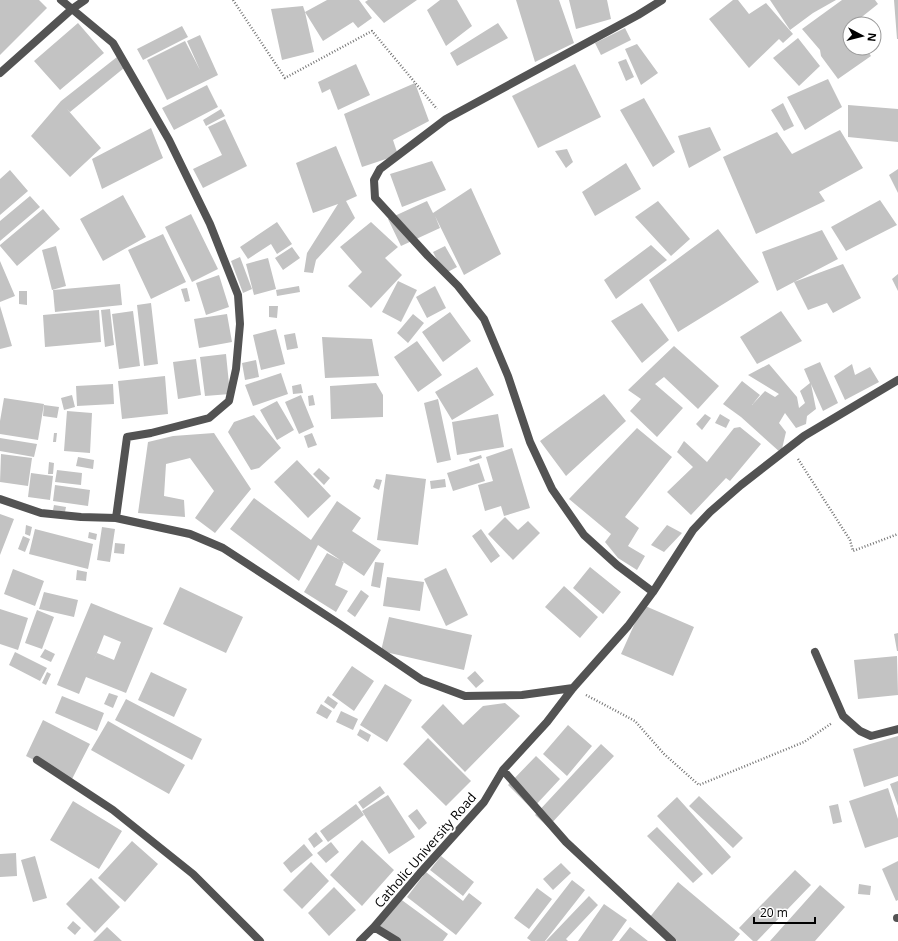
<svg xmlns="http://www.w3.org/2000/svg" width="898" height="941" font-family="'Open Sans',sans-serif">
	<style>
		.building { fill: #c3c3c3; fill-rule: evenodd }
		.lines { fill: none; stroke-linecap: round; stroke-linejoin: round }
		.path { stroke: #757575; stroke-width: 2.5; stroke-dasharray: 1 2; stroke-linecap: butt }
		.minor { stroke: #535353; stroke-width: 8 }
		.labels { text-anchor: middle; stroke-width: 4; stroke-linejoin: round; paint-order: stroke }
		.street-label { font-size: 13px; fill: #000; stroke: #fff }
	</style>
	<rect width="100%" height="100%" fill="#fff"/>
	<!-- building -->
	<path class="building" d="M0,0H39L47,8L0,55Z
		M327,0H359L372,18L358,28L353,22L323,41L305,12L314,52L282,60L271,9L303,6L305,12Z
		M368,0H417L384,23L365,2Z
		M440,0H457L472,26L446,46L427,10Z
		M516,0H559L574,43L535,62Z
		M569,0H607L611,19L576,29Z
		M733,0H738L749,14L766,3L793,34L783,43L779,39L749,68L709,19Z
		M770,0H836L813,13L790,30Z
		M842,0H875L878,4L853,24H850V48H866L871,56L838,79L821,56L820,50L802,29Z
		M894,0H898V39H897Z
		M78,23L104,53L60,90L34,61Z
		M498,23L508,38L457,66L450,53Z
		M182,26L188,37L143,60L137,49Z
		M625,28L631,40L601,55L595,43Z
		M200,35L218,75L167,100L147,60L185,41L200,70L187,41Z
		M798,38L820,66L799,86L773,58Z
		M637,44L658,73L641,85L625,49Z
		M117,57L124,68L70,112L67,109L101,148L70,177L31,136L61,101Z
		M626,59L634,77L626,81L618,62Z
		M356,64L370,95L338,110L330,89L322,93L318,82Z
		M575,64L601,117L538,148L512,96Z
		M828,79L842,107L805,130L787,97Z
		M415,83L429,121L393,140L398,155L362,167L344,114Z
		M207,85L218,107L174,130L162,108Z
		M644,98L675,152L653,167L620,110Z
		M783,103L794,126L784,131L771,110Z
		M848,105L898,109V142L848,137Z
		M221,109L225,116L206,126L203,120Z
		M225,119L247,166L203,188L193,169L222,155L208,127Z
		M710,127L721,150L689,168L678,136Z
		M151,128L163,158L102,189L92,159Z
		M840,130L863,168L819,192L825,201L756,234L723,157L777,132L792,154Z
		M336,146L357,196L346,201L355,218L316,260L313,273L304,272L307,253L338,204L313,213L296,163Z
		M567,149L573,162L566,168L555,151Z
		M432,161L446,190L402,207L390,174Z
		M626,163L641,189L595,216L582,192Z
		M898,169V193L889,175Z
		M10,170L28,191L0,215V179Z
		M471,188L501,254L464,275L435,216L440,228L401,246L388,219L427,201L433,213Z
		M123,195L146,237L103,261L80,219Z
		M30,196L40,207L0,241V221Z
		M880,200L897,225L846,251L831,227Z
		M658,201L690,239L671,256L635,217Z
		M43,209L60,229L17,266L0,246V245Z
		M191,214L218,269L192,282L165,227Z
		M277,222L292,244L277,254L271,244L248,259L240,247Z
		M371,222L398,247L385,258L402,275L371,308L348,286L362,272L340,247Z
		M718,229L759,282L678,332L649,280Z
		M822,230L838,259L794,282L843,264L861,298L833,313L827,303L808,310L794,282L777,291L762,252Z
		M163,234L186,282L151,299L128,250Z
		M651,245L667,260L616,299L604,280Z
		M56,246L66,286L52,290L42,250Z
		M445,246L457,267L444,274L433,252Z
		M292,247L300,258L283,270L275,258Z
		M240,257L252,289L243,293L231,261Z
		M268,258L276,289L254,295L246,264Z
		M0,261L15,296L0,302Z
		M898,274V291L892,279Z
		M219,275L229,307L206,315L196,283Z
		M398,281L417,290L401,322L382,312Z
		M120,284L122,305L55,312L53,290Z
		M299,286L300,292L277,296L276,290Z
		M435,286L446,308L427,318L416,297Z
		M187,288L190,301L185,302L181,289Z
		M19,291H27V305L19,304Z
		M151,303L158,364L144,366L137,305Z
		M642,303L669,340L642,363L611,321Z
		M0,306L12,346L0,349Z
		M269,306H278L277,318L269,317Z
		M110,309L114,345L105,347L101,310Z
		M99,310L101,342L45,347L43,315Z
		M133,311L140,366L119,369L112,314Z
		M781,311L802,341L757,364L740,337Z
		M450,312L471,341L443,362L422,332Z
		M227,314L232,342L199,348L194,319Z
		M413,314L424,323L408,343L397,333Z
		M276,329L285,364L261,370L253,335Z
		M295,333L298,348L287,350L284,335Z
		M322,337L372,339L379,376L325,378Z
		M417,341L442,375L418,392L394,357Z
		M674,346L719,386L698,409L664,377L655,384L683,408L657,437L630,411L641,399L628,390Z
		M226,354L230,394L205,396L200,357Z
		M196,359L201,395L178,399L173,362Z
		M256,360L259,377L245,380L242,363Z
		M820,362L838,403L823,411L811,384L816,409L807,416L806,424L796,428L785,413L779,423L786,432L781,453L741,417L723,404L742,381L760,395L752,405L765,391L775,397L779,394L748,375L769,364L797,397L799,408L805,403L800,391L810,383L804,369Z
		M852,364L855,375L870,367L879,382L845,400L834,376Z
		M477,367L494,395L452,420L435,392Z
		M281,373L288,394L253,406L245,385Z
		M165,376L168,414L122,419L118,381Z
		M376,383L383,395V417L331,419L330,386Z
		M113,384L114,404L77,406L76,386Z
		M301,384L303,393L293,394L292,386Z
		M604,394L626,421L566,476L540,441Z
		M72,395L75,407L64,410L61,398Z
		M301,395L314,427L299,434L285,402Z
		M313,395L315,405L309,406L308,396Z
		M4,398L44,404L38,440L0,434V421Z
		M438,399L451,460L437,463L424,403Z
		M277,401L294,430L277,440L260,410Z
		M44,405L59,407L57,418L43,416Z
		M67,411L92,413L90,453L64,451Z
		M498,414L504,447L457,455L452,422Z
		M705,414L711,418L702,430L696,424Z
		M720,414L730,420L726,428L715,423Z
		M254,415L281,448L259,468L251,470L228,432L234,422Z
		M740,427L761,444L730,481L726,478L691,515L667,492L693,467L677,452L684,441L707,462L734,428Z
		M637,428L672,457L625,517L639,528L628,546L645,556L637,570L618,558L605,542L611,534L569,499Z
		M54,433H57L56,442H53Z
		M214,433L251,489L215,533L195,518L214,491L190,458L166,464L164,496L184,500L185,517L138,513L148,442L173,436Z
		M312,433L317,445L308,448L304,436Z
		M0,438L37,444L34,457L0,451Z
		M512,448L530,508L504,516L501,506L485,511L478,485L493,481L486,457Z
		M1,454L32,458L28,486L0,482Z
		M481,455L482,458L470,462L469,459Z
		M78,457L94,460L93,469L76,466Z
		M297,460L331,496L308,518L274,482Z
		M49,462L54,463L53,474H48Z
		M479,463L485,481L453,491L447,473Z
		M319,468L330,478L324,485L313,474Z
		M57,470L82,473L81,485L55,482Z
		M31,473L53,476L50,500L28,497Z
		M386,474L426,479L418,545L377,540Z
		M376,479L382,480L379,490L373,487Z
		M445,479L446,487L431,489L430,481Z
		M55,485L90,490L88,506L53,501Z
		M254,498L311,540L337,501L361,518L352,531L381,550L364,576L318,545L299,581L230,529Z
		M54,505L66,507L65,512L53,510Z
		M0,514L14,519L0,555Z
		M505,517L518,530L528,521L540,533L513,560L488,534Z
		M26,525L32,527L30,536L25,534Z
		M667,525L682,533L664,552L651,545Z
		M102,527L115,529L110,562L97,560Z
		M35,529L93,544L88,569L29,554Z
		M481,529L500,556L491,563L472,536Z
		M89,532L97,534L96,540L88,538Z
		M23,536L30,539L25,552L18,549Z
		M115,543L125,544L124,554L114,553Z
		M327,553L344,562L335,585L348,591L336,612L304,592Z
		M375,562L384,563L380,588L371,586Z
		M590,567L621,592L603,614L573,588Z
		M446,568L468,615L446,626L424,579Z
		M13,569L44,581L35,606L4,594Z
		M77,570L87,572L86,581L76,580Z
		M387,577L424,582L420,611L383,606Z
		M564,586L598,617L580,638L545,607Z
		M180,587L243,617L226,653L163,624Z
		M361,590L369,596L355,617L347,611Z
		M44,592L78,600L74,617L39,609Z
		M91,603L153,628L126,693L86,677L79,694L57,685ZM104,635L121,642L114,660L97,653L93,663Z
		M643,605L694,627L673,676L621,654Z
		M0,609L28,618L18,650L0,644Z
		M37,610L54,617L42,649L25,643Z
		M389,617L472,635L464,670L381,651Z
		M898,633V651H897L894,634Z
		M45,649L55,654L51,662L40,657Z
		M15,652L47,668L40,681L9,665Z
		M897,656L898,695L858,699L854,660Z
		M352,666L374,681L354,711L332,695Z
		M475,671L484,681L476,688L467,678Z
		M47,672L51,674L46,685L42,683Z
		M151,672L187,689L174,717L138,700Z
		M385,684L412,700L387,742L360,725Z
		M109,693L118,696L113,708L104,704Z
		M62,696L104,713L97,731L55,713Z
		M328,696L338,703L334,709L324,702Z
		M126,699L202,739L192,760L115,720Z
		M505,703L520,716L465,772L421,727L443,704L463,725L483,706Z
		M321,704L332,711L327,719L316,713Z
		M341,711L358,719L353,730L336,722Z
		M43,720L90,744L72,779L26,756Z
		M108,721L185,765L169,794L91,750Z
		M568,725L592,746L567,776L543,754Z
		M360,729L371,735L368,742L357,735Z
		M898,736V776L864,787L853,749Z
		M428,738L471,781L446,806L403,764Z
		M601,744L614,756L548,827L535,815Z
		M536,756L560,779L532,809L508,785Z
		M898,781V806L890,784Z
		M380,786L385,793L363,809L358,802Z
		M888,788L898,819V837L865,848L849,801Z
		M388,795L415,837L389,854L362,811Z
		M699,796L743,838L733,848L689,806Z
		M677,797L731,857L712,875L657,816Z
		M73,801L122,831L99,869L50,840Z
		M356,804L364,815L328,842L320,831Z
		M838,804L842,822L833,824L829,806Z
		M417,809L427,823L419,830L408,816Z
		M657,827L703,874L693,883L647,836Z
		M316,832L323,841L314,848L308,839Z
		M362,840L394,870L362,906L330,875Z
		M132,841L158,864L125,902L98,878Z
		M331,842L339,852L326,863L317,853Z
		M304,844L313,855L291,873L283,863Z
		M16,853L17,876L0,877V854Z
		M35,856L47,898L33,902L21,860Z
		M441,856L474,882L463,896L430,870Z
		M898,861V900L896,901L882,869Z
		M311,862L329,881L302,909L283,890Z
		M561,863L571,873L553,890L543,879Z
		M795,870L811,885L757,941H753L739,928Z
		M426,872L463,901L469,893L482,903L456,935L407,897Z
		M91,878L120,907L95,933L66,904Z
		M572,880L585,890L545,941H531L527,938Z
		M678,882L740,934L734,941H677L649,918Z
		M859,884L871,886L870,895L858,894Z
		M820,885L845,907L815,941H770Z
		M334,887L356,910L329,936L308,913Z
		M537,888L552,899L529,929L514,918Z
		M589,896L598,905L566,939L568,941H546Z
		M399,898L448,934L443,941H401L376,929Z
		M604,904L627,920L612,941H578Z
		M73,921L81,928L75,935L67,928Z
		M107,927L122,941H93Z
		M630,927L648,941H619Z"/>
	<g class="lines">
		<!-- path -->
		<path class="path" d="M233,0L285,78L372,31L437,109
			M798,459L850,540L853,551L898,534
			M586,695L635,721L664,754L699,785L804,742L832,723"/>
		<!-- minor -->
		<path class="minor" d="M61,0L72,9L85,0
			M0,73L72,9L113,43L169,140L210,224L238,295L240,324L236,369L229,401L209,418L151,433L127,437L116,518
			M0,499L41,513L81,517L116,518L190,534L223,548L341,625L422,680L465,696L522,695L573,688
			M653,592L617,565L584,535L552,489L530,442L508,376L484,319L458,286L428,256L375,198L374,180L380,169L446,119L638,15L662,0
			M815,652L843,716L860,731L871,736L898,729
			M37,760L113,810L193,874L260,941
			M503,770L566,842L672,941
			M897,918H898
			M374,927L397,941
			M360,941L374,927L420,873L475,812L484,802L503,770L547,722L573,688L628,626L653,592L693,530L710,512L741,485L804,436L898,380"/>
	</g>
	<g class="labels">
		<!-- street labels -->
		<g class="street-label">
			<text transform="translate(425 850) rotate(-49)" y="5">Catholic University Road</text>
		</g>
	</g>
	<!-- north arrow -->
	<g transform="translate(862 36) rotate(97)"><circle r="19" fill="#ffffff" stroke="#999999"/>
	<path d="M0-3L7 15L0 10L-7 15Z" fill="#000000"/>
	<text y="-6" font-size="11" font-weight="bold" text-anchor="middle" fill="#000000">N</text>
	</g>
	<!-- scale -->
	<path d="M754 917v6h61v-6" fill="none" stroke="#000000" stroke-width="2"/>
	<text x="760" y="917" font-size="12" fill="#000000" stroke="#ffffff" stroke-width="3" paint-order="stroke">20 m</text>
</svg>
